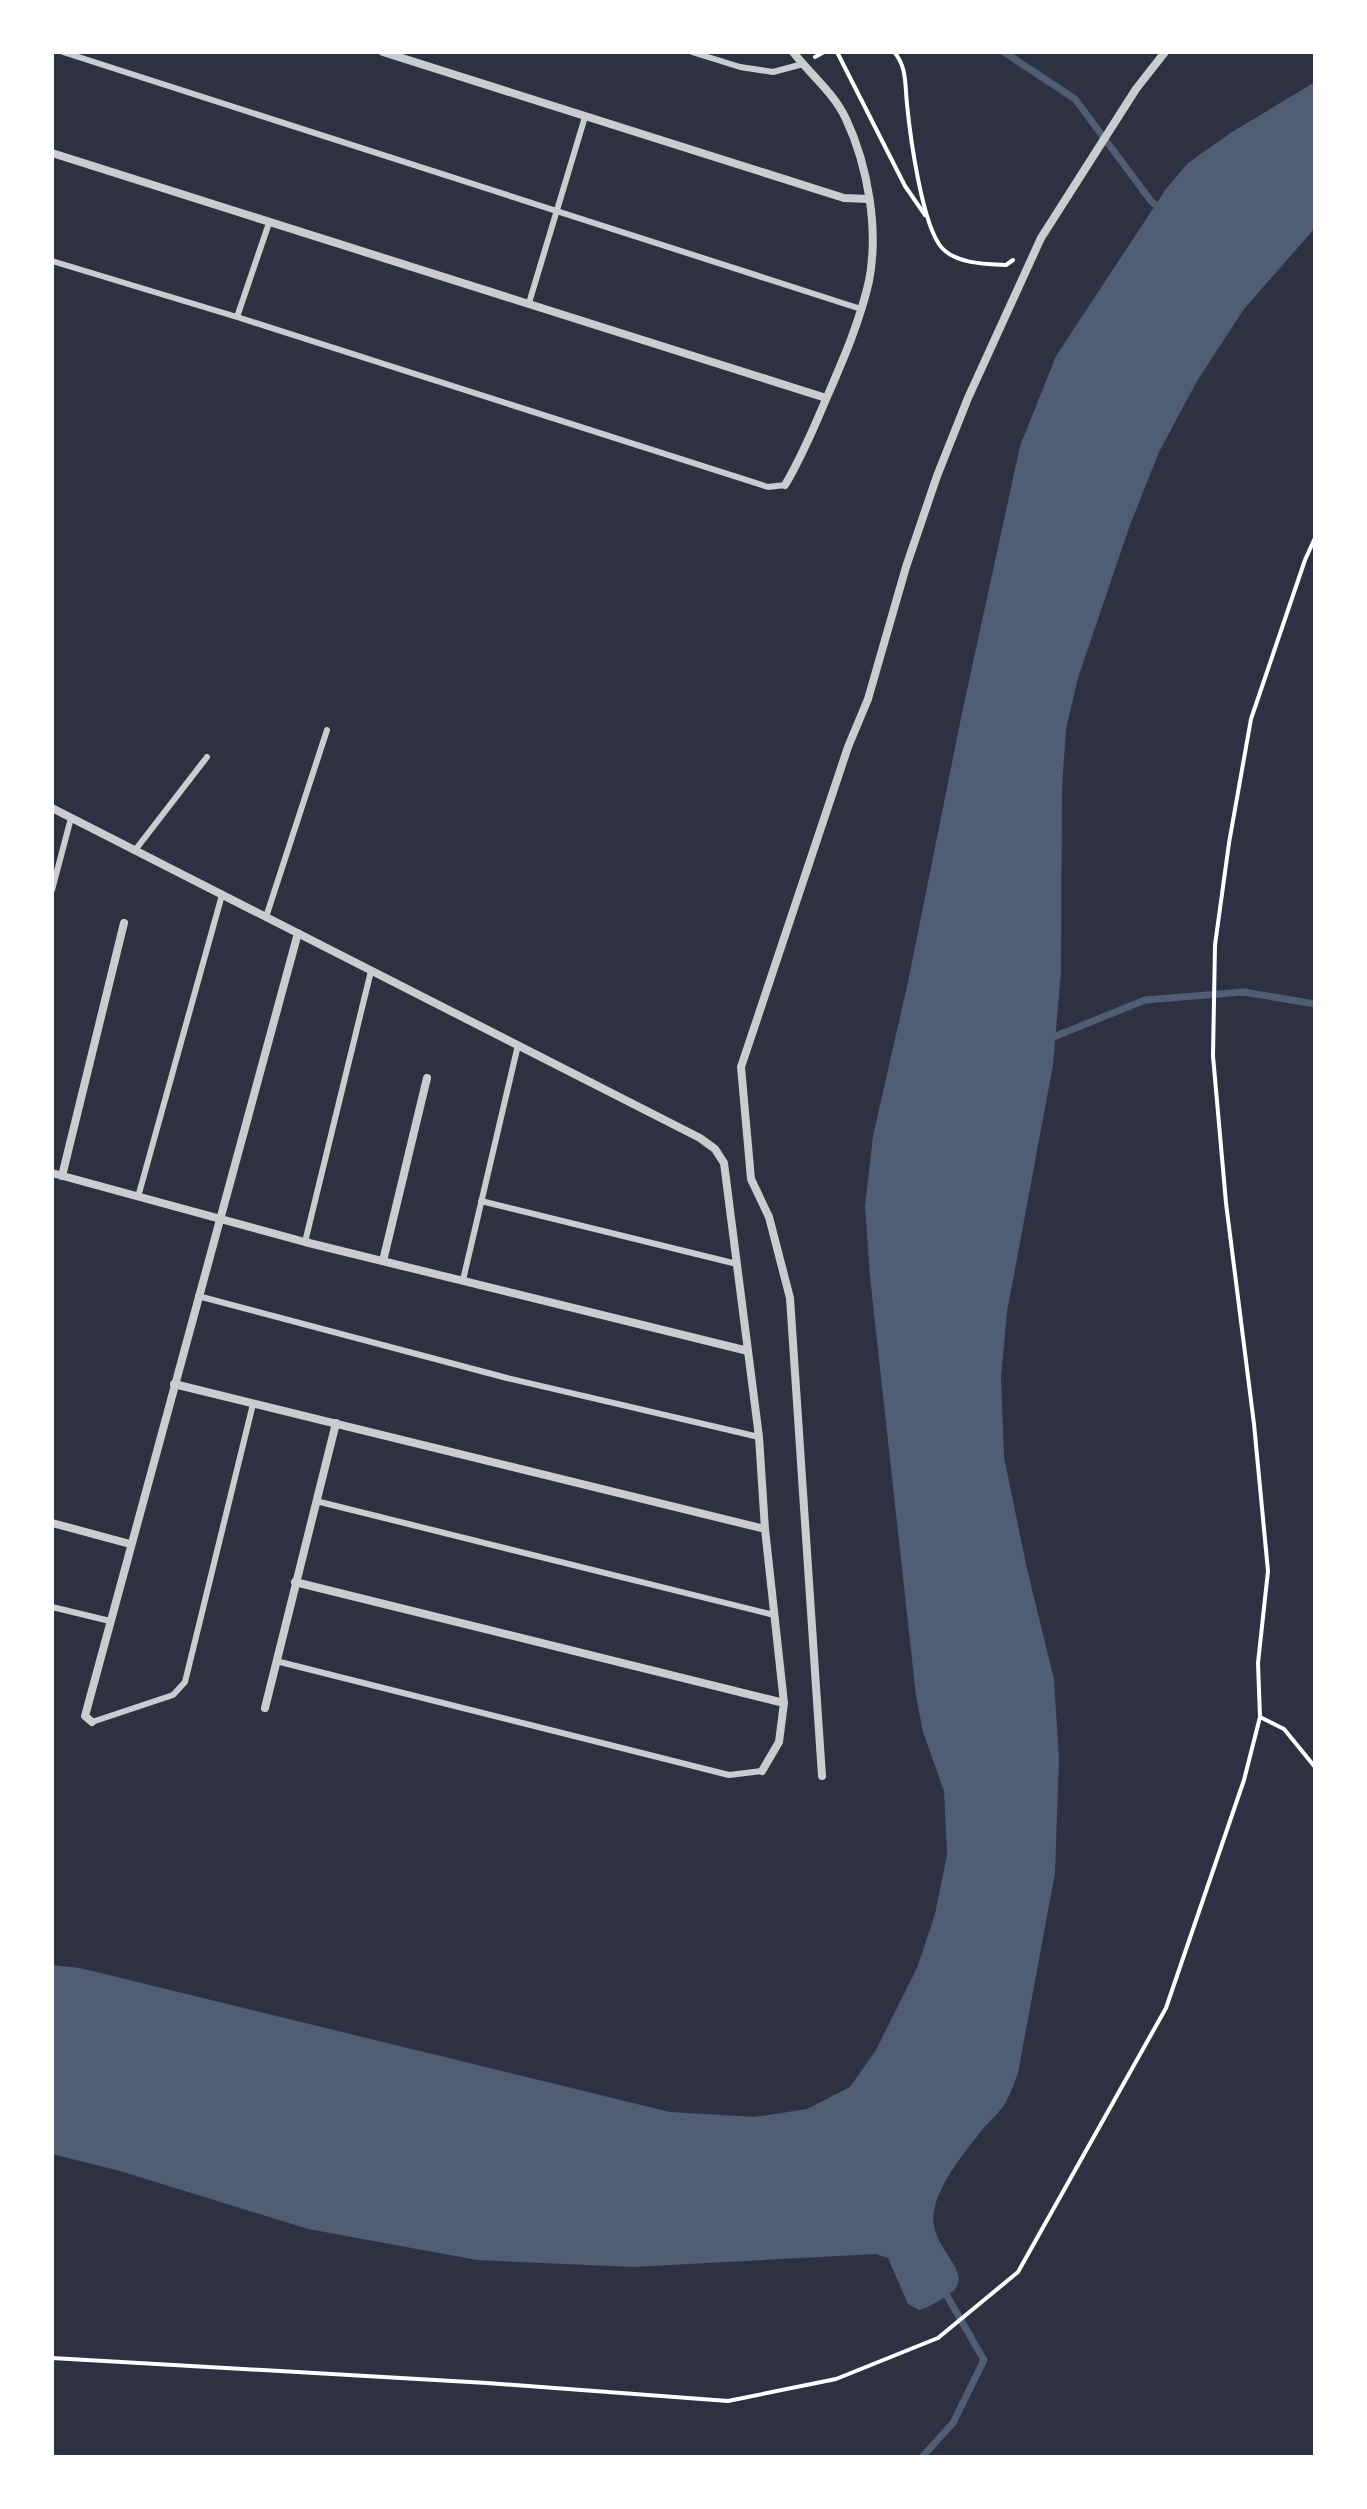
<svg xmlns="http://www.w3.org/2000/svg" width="1367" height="2509" font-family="'Noto Serif',serif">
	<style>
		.water { fill: #4f5d75 }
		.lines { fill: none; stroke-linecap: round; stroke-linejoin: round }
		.stream { stroke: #4f5d75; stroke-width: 7 }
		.path { stroke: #fff; stroke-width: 4 }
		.service { stroke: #caccd0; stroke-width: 6 }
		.minor { stroke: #caccd0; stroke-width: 8 }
	</style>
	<rect width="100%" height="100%" fill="#2d3142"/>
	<!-- water -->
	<path class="water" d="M1315,82V228L1244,309L1197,381L1159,452L1130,525L1078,678L1066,729L1062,789L1061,971L1053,1065L1007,1312L1001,1377L1004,1457L1027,1569L1054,1679L1059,1759L1055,1873L1018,2073C1014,2083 1011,2093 1006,2102C1000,2112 990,2121 982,2130C964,2153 940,2182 934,2210C926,2250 982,2273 947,2296C937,2302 930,2307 919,2310L908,2304L888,2258L876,2254L633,2267L477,2260L308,2229L120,2171L52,2154V1965L80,1968L670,2112L755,2117L807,2109L850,2087L876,2050L917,1968L935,1914L947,1855L944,1791L923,1732L916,1696L870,1277L865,1206L873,1136L908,982L962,713L1020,446L1056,356L1166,189L1188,163L1232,132Z"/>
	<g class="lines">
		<!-- stream -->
		<path class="stream" d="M1004,52L1075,99L1151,201L1161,210
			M1046,1040L1145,1000L1244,992L1315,1004
			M922,2457L953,2423L984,2360L943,2289"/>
		<!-- path -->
		<path class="path" d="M837,52L905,186L925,215
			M894,52C907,66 905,86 907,104C910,135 922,226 942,248C957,264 986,264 1006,265L1013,260
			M815,57L824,52
			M1260,1717L1284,1729L1315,1767
			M52,2358L487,2383L728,2401L836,2379L938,2338L1018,2272L1166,2008L1244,1780L1260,1717L1258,1663L1268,1571L1254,1424L1226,1203L1213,1056L1215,945L1229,843L1251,719L1305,560L1315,538"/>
		<!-- service -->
		<path class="service" d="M63,52L861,309
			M692,52L740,67L773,72L803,64
			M52,261L237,317L768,487L785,485
			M529,303L585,117
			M237,317L269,223
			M136,849L207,757
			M52,890L71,818
			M266,917L327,730
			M138,1197L222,895
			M481,1201L737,1264
			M305,1242L371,971
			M463,1280L518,1045
			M198,1296L507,1378L759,1437
			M316,1501L774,1615
			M52,1607L110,1621
			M276,1661L729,1775L762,1771
			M92,1722L173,1695L185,1682L253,1404"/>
		<!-- minor -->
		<path class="minor" d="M383,52L844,198L868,199
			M52,153L826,398
			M785,485C802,457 814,427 827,397C843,360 860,321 869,281C879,230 868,166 846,119C834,93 811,75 793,52
			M52,808L700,1138L715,1149L724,1163L759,1437L765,1529L784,1703L779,1742L762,1771
			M52,1173L305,1242L748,1351
			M62,1176L124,923
			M383,1261L427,1078
			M174,1384L765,1529
			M52,1523L130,1544
			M295,1582L784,1703
			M265,1708L336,1423
			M92,1722L85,1716L298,933
			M822,1776L790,1298L769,1217L751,1179L741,1067L848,747L868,699L906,567L937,476L968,398L1041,238L1136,89L1165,52"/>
	</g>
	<!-- border -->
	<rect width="1367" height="2509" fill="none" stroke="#ffffff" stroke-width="108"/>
</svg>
